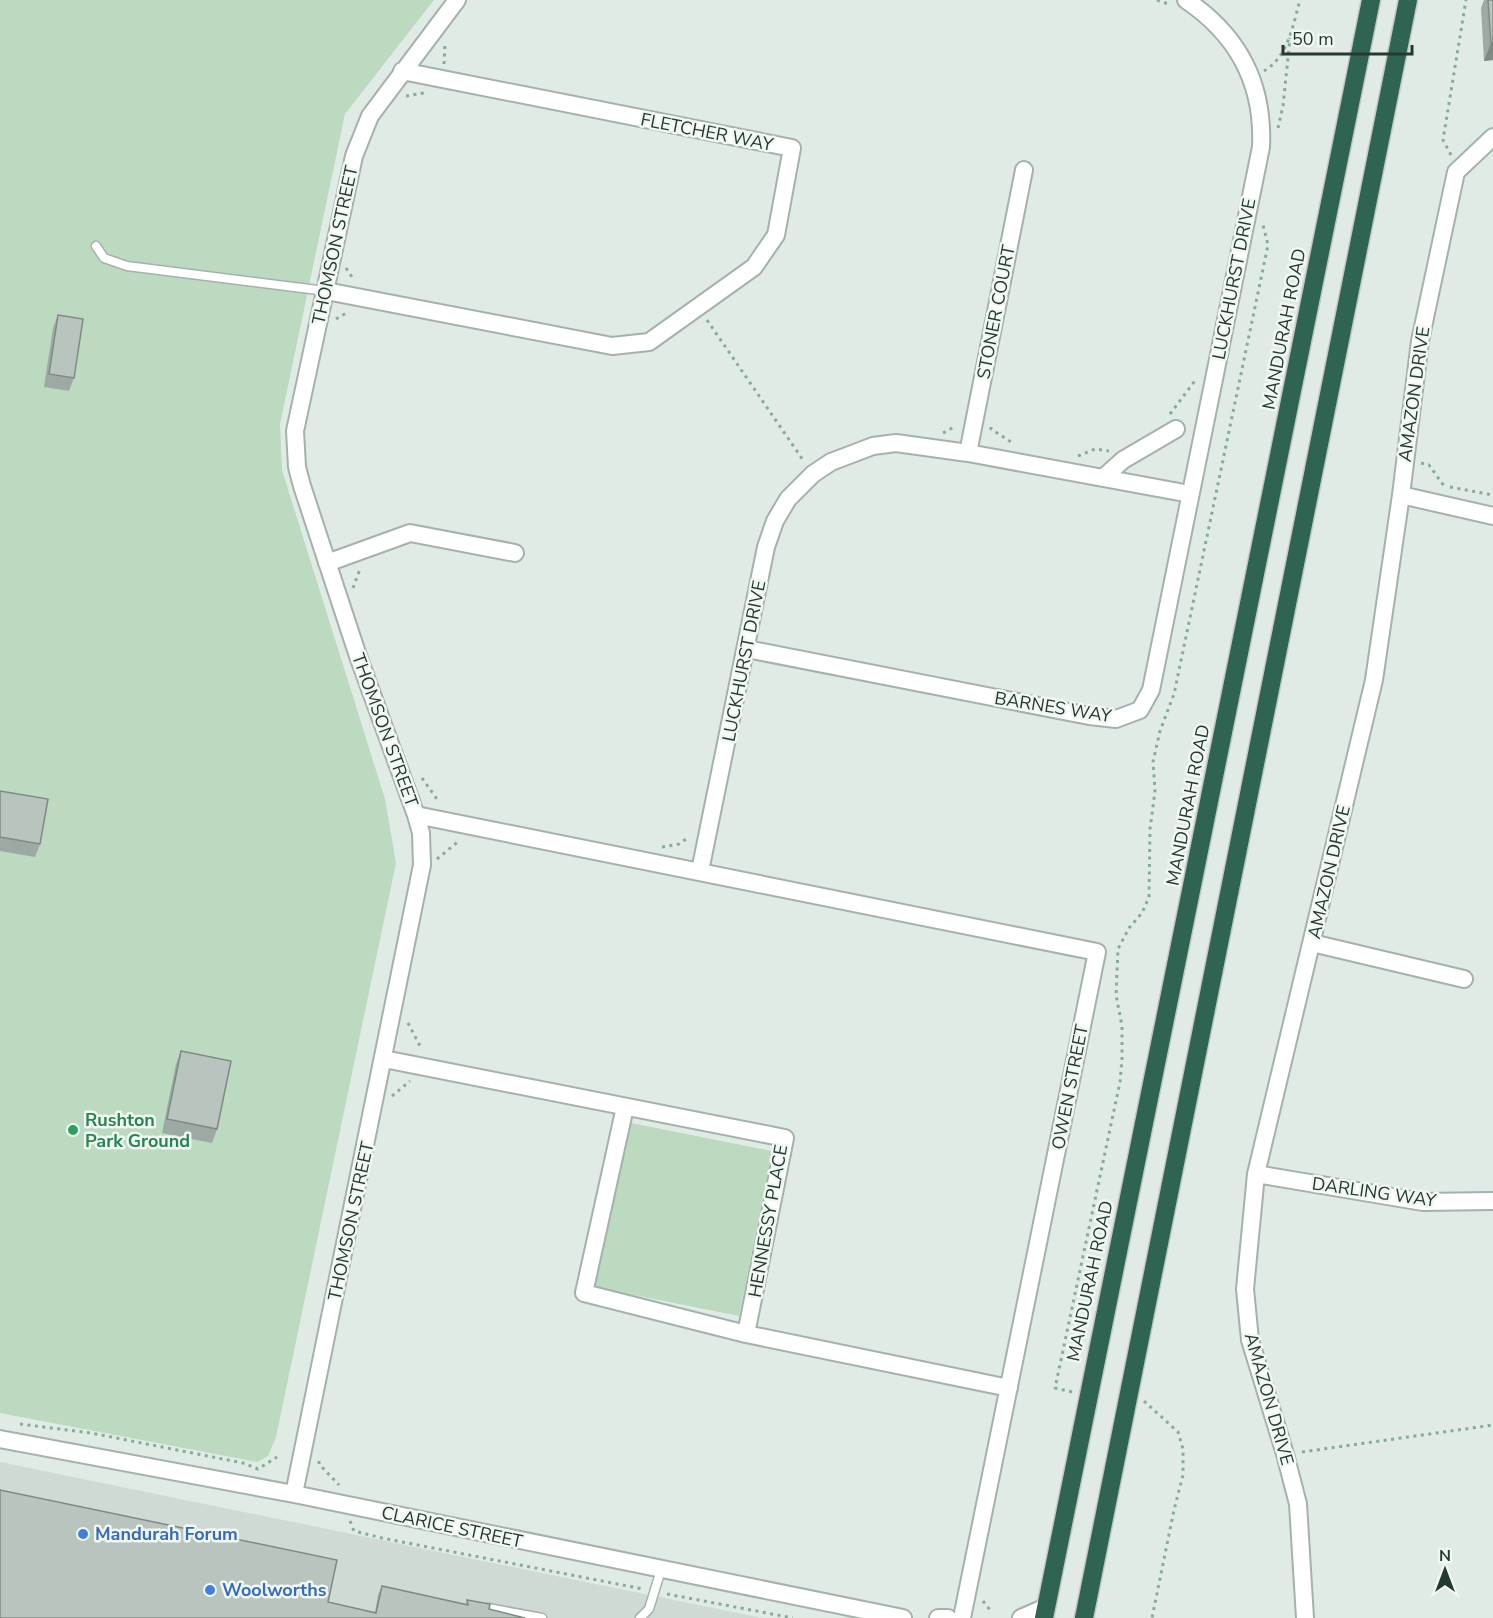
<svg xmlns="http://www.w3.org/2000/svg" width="1493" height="1618" font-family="'Nunito Sans',sans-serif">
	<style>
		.built { fill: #cfdad4 }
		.green { fill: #bbdabf }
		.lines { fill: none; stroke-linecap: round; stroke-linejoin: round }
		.lane-casing { stroke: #a4b2ab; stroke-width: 11 }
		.street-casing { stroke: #a4b2ab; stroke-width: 20 }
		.highway-casing { stroke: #c1c8c5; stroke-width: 21 }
		.path { stroke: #84ac9a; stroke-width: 3; stroke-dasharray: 3 4.5; stroke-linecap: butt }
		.lane { stroke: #fff; stroke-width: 8 }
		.street { stroke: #fff; stroke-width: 16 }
		.highway { stroke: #306452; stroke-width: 18 }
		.wall { fill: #9da9a3 }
		.shaded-wall { fill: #808a85 }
		.building { fill: #b7c5be; stroke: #808a85; stroke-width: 1.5 }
		.leisure-dot { fill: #2e9e5b; stroke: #f1f7f3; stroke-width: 2 }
		.shop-dot { fill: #3f7fe0; stroke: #f1f7f3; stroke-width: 2 }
		.labels { text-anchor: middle; stroke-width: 5; stroke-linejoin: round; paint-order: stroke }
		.street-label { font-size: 18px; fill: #233a30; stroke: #f1f7f3 }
		.leisure-label { font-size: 18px; font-weight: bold; fill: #27864d; stroke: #f1f7f3; text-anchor: start }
		.shop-label { font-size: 18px; font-weight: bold; fill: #366cbe; stroke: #f1f7f3; text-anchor: start }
	</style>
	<rect width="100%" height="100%" fill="#e1ebe5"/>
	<!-- built -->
	<path class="built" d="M0,1462L762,1618H0Z"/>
	<!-- green -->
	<path class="green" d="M0,0H434L345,114L280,424L282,470L385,799L396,863L276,1437L268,1456L257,1462L0,1413Z
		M626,1122L772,1151L739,1316L594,1287Z"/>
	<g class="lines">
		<!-- lane casing -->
		<g class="lane-casing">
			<path id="lane" d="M96,246L104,258L127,266L326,291
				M476,1618L488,1608L542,1618
				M640,1618L649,1609L661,1570"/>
		</g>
		<!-- street casing -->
		<g class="street-casing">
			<path id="street" d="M326,291L612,346L649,342L754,267L776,235L792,148L402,71
				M968,453L1024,170
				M1103,478L1123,460L1176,429
				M1401,495L1493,516
				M327,563L410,533L515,553
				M747,649L1089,716L1116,719L1140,710L1151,690L1261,147C1264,84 1238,35 1186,0
				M416,815L1097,952L962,1618
				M700,871L766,547L775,521L788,499L813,474L831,462L873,446L896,443L968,453L1190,494
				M1312,943L1464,979
				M384,1059L785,1138L746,1334L1009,1388
				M625,1107L584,1293L746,1334
				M1256,1174L1423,1202L1493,1201
				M0,1439L294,1494L903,1618
				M294,1494L422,865L421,833L416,815L358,656L302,486L297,467L295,431L354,156L370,116L457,0
				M938,1618H948
				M1021,1618L1046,1607
				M1305,1618L1298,1504L1285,1454L1250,1340L1245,1289L1256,1174L1374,680L1401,495L1420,341L1456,172L1493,137"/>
		</g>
		<!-- highway casing -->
		<g class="highway-casing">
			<path id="highway" d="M1044,1618L1371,0
				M1084,1618L1408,0"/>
		</g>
		<!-- path -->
		<path class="path" d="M1157,0L1171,5
			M444,64L445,43
			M1264,71C1288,57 1293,25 1300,0
			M406,96L424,93
			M1278,128L1283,106L1290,38
			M1451,155L1443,140L1466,0
			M346,268L354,280
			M336,319L348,312
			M707,320L803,460
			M1170,414L1197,378
			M991,427V429L1014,444
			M943,433L956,426
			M1078,456L1095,449L1109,451
			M1421,463L1429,465L1444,486
			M1450,487L1493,495
			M353,588L360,569
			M422,778L439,802
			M662,847L679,844L689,837
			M437,859L460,840
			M408,1023L421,1048
			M392,1096L410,1081
			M1072,1392L1055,1388L1120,1082L1122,1060V1026L1116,995L1118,949L1129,928L1142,913L1149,897L1150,829L1155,791L1153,762L1160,731L1174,694L1268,245L1263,225
			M1144,1401L1178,1432L1183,1449V1475L1174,1510L1152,1618
			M20,1424L91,1433L243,1463L258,1469L277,1457
			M1302,1452L1493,1425
			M319,1461V1464L339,1485
			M350,1521L354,1531L382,1538L643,1589
			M667,1594L793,1618
			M983,1601L990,1610"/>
		<!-- lane -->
		<use href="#lane" class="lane"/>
		<!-- street -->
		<use href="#street" class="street"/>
		<!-- highway -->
		<use href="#highway" class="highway"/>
	</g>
	<!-- wall -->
	<path class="wall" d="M1484,0H1493V60L1484,61L1481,8Z
		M58,315L74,378L69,391L44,387L53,328Z
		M0,791L40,844L35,857L0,851Z
		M181,1051L217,1129L212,1143L162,1133L176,1064Z
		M382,1586L466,1604L467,1600L489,1609L525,1618H0L328,1602L375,1612L378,1595Z"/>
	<!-- shaded-wall -->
	<path class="shaded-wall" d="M1491,43H1493V60L1484,61Z"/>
	<!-- building -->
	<path class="building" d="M1488,0H1493V43H1491Z
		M58,315L83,319L74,378L49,374Z
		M0,791L48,799L40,844L0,837Z
		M181,1051L231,1061L217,1129L167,1119Z
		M0,1490L337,1560L328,1602L376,1613L382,1586L468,1605L467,1600L490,1604L489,1609L525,1618H0Z"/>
	<!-- markers -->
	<circle class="leisure-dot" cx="73" cy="1130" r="6"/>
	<g class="shop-dot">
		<circle cx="83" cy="1534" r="6"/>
		<circle cx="210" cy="1590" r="6"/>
	</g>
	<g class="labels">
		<!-- street labels -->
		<g class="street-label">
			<text transform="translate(707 132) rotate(11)" y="6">FLETCHER WAY</text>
			<text transform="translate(335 245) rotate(-78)" y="6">THOMSON STREET</text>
			<text transform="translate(1234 279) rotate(-79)" y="6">LUCKHURST DRIVE</text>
			<text transform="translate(996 312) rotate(-79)" y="6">STONER COURT</text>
			<text transform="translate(1284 329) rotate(-79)" y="6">MANDURAH ROAD</text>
			<text transform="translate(1414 394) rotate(-82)" y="6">AMAZON DRIVE</text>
			<text transform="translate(744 661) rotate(-79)" y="6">LUCKHURST DRIVE</text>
			<text transform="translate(1053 707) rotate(9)" y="6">BARNES WAY</text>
			<text transform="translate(385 730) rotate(70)" y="6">THOMSON STREET</text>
			<text transform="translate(1188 805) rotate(-79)" y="6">MANDURAH ROAD</text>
			<text transform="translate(1329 872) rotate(-77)" y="6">AMAZON DRIVE</text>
			<text transform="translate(1070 1087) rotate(-79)" y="6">OWEN STREET</text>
			<text transform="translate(1374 1192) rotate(8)" y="6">DARLING WAY</text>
			<text transform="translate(351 1221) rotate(-78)" y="6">THOMSON STREET</text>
			<text transform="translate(768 1221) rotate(-80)" y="6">HENNESSY PLACE</text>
			<text transform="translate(1090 1281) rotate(-78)" y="6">MANDURAH ROAD</text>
			<text transform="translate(1269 1399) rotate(74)" y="6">AMAZON DRIVE</text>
			<text transform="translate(452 1527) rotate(12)" y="6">CLARICE STREET</text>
		</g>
		<!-- leisure labels -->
		<g class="leisure-label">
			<text x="85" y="1126">Rushton<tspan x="85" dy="21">Park Ground</tspan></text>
		</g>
		<!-- shop labels -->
		<g class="shop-label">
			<text x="95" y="1540">Mandurah Forum</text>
			<text x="222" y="1596">Woolworths</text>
		</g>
	</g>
	<!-- north arrow -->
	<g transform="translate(1445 1570)" stroke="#f1f7f3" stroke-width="4.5" paint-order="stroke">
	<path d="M0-4.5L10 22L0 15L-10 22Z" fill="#233a30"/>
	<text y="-9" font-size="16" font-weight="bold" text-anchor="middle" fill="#233a30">N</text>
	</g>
	<!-- scale -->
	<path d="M1283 45v9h129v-9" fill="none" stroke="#233a30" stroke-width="3"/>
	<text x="1292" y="45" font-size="18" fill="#233a30" stroke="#f1f7f3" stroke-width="4.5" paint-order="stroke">50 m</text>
</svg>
